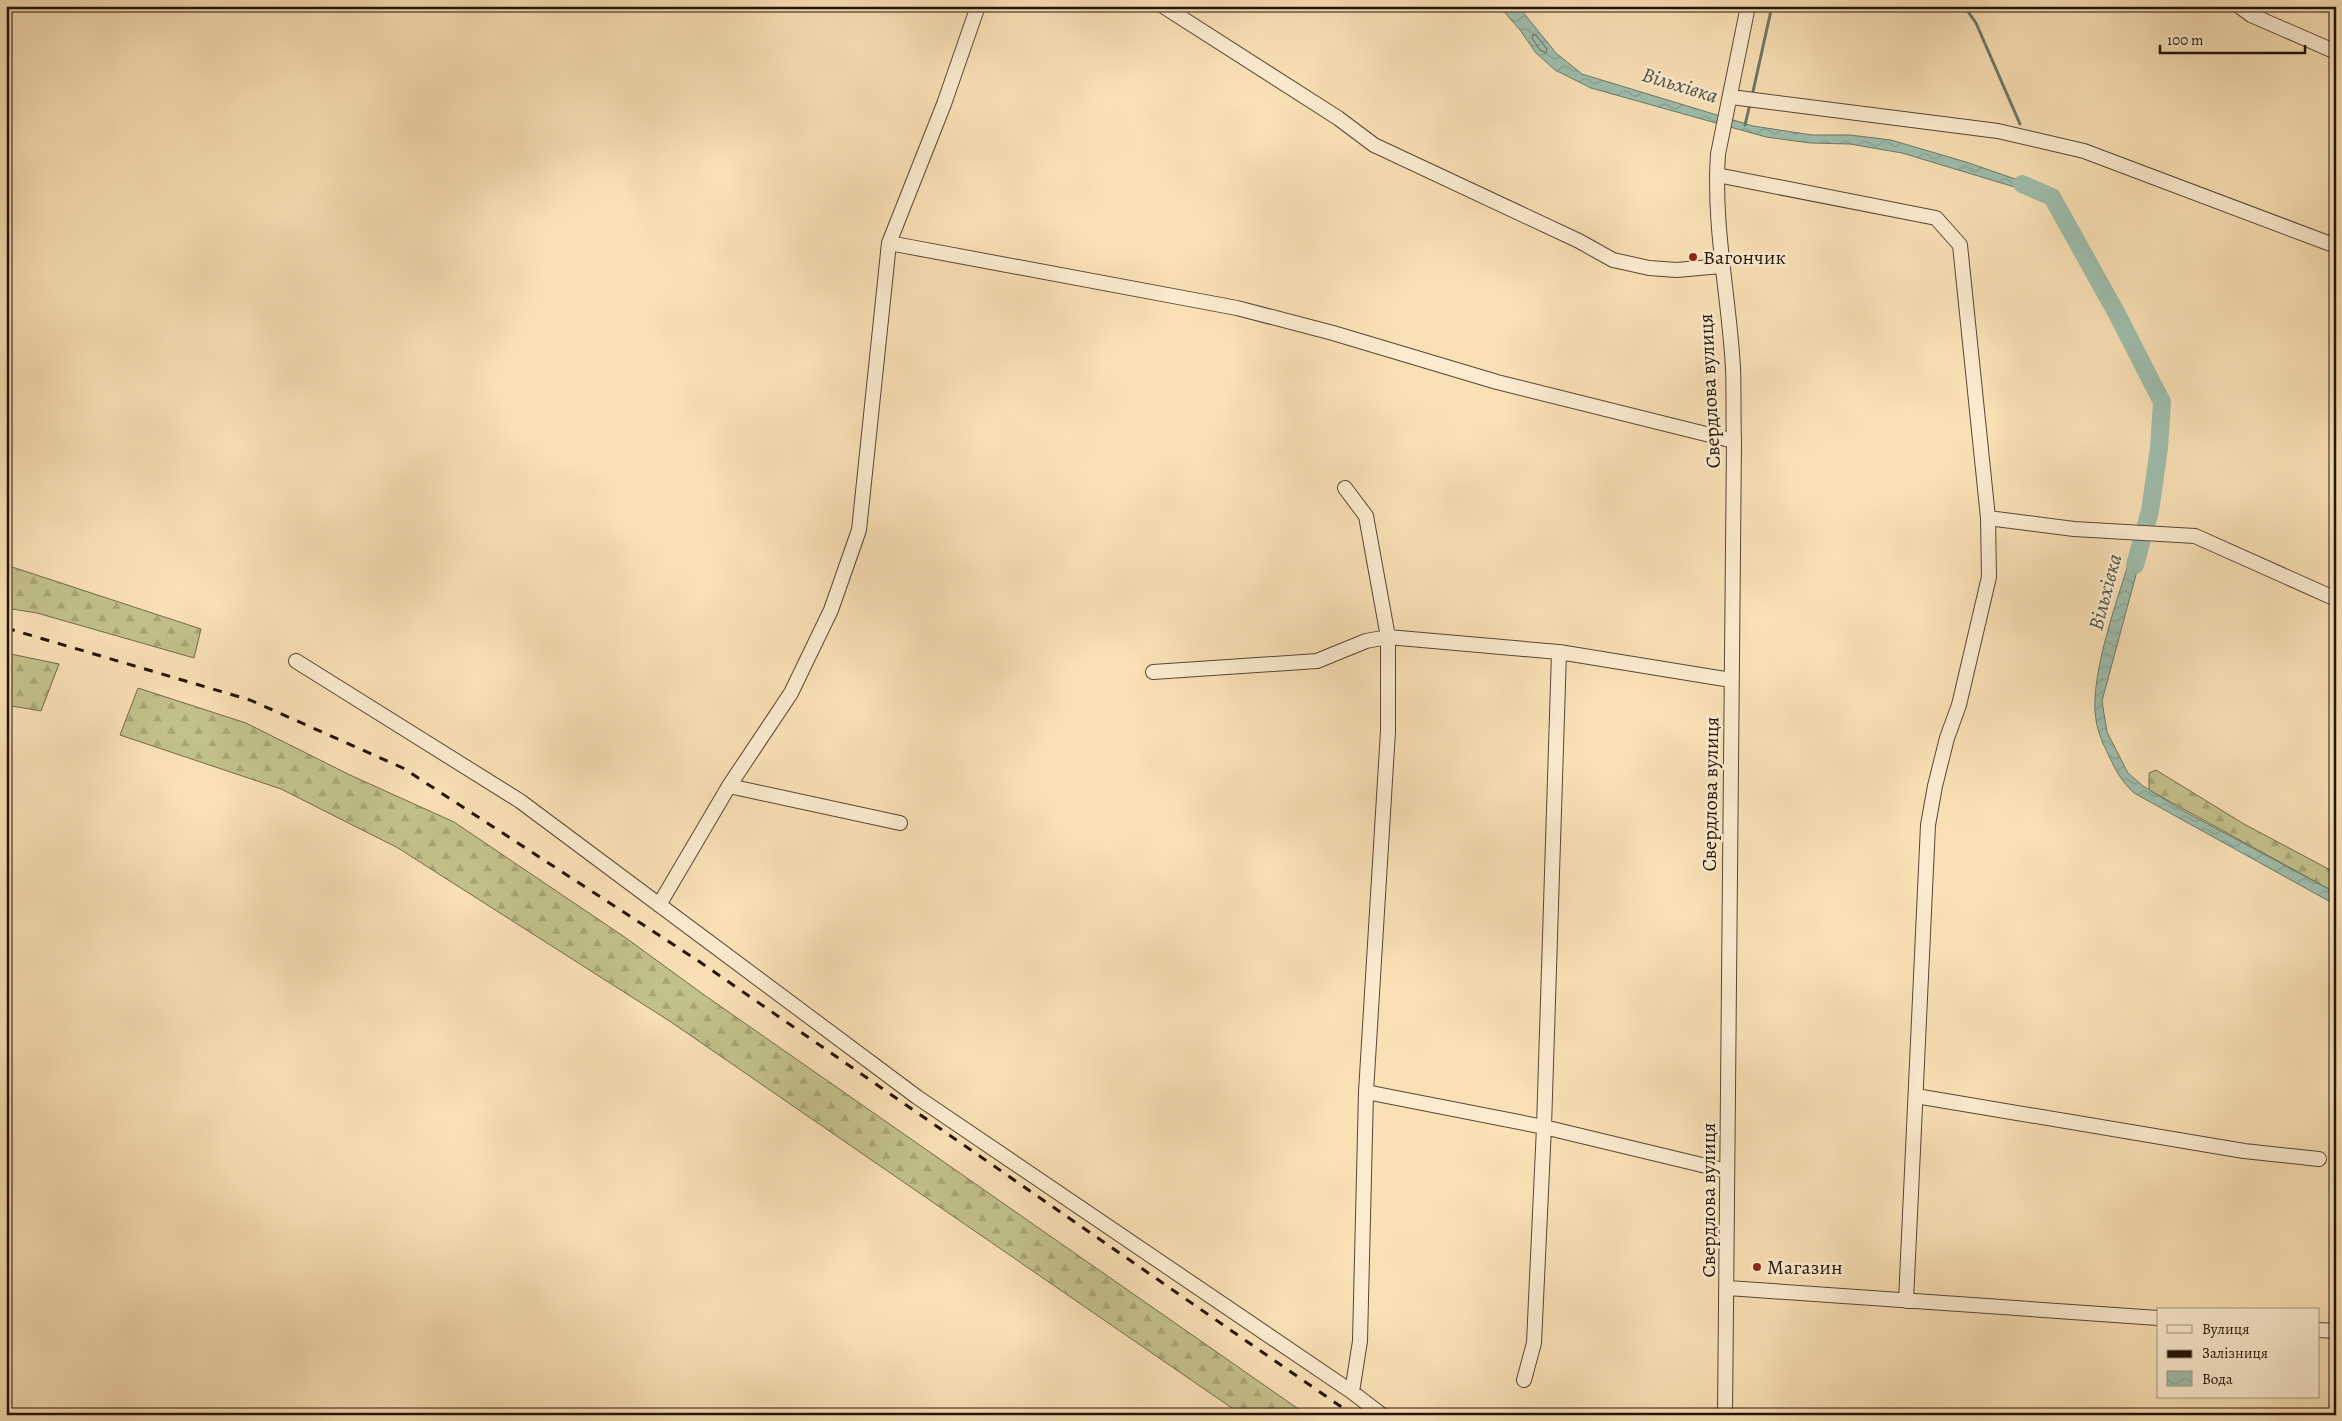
<svg xmlns="http://www.w3.org/2000/svg" width="2342" height="1421" font-family="Alegreya,serif">
	<style>
		.forest { fill: url(#forest-firs); stroke: #726a4a }
		.water { fill: url(#water-waves); stroke: #6c796b }
		.lines { fill: none; stroke-linecap: round; stroke-linejoin: round }
		.shore { stroke: #60685a; stroke-width: 1 }
		.stream { stroke: #6c796b; stroke-width: 3 }
		.river { stroke: #9ebdac; stroke-width: 18 }
		.minor-casing { stroke: #584634; stroke-width: 16 }
		.minor { stroke: #fbebcf; stroke-width: 14 }
		.rail { stroke: #221309; stroke-width: 3; stroke-dasharray: 9 9; stroke-linecap: butt }
		.poi-dot { fill: #8f2418; stroke: #fbebcf; stroke-width: 2 }
		.labels { text-anchor: middle; stroke-width: 5; stroke-linejoin: round; paint-order: stroke }
		.poi-label { font-size: 20px; fill: #221309; stroke: #fbebcf; text-anchor: start }
		.street-label { font-size: 20px; fill: #221309; stroke: #fbebcf }
		.water-label { font-size: 21px; font-style: italic; fill: #4d4e42; stroke: #fbebcf }
	</style>
	<defs>
		<pattern id="forest-firs" width="22" height="20" patternUnits="userSpaceOnUse" patternTransform="scale(1.25)"><rect width="22" height="20" fill="#c3c18a"/><path d="M5 1l3.5 6h-7zM16 11l3.5 6h-7z" fill="#a7a576"/></pattern>
		<pattern id="water-waves" width="16" height="10" patternUnits="userSpaceOnUse" patternTransform="scale(1.25)"><rect width="16" height="10" fill="#9ebdac"/><path d="M0 5q4-4 8 0t8 0" fill="none" stroke="#88a293"/></pattern>
	</defs>
	<rect width="100%" height="100%" fill="#f9e0b5"/>
	<filter id="stains"><feTurbulence type="fractalNoise" baseFrequency=".004" numOctaves="4"/><feColorMatrix values="0 0 0 0 .2 0 0 0 0 .09 0 0 0 0 .02 0 0 0 .5 -.17"/></filter>
	<radialGradient id="worn" r=".72"><stop offset=".6" stop-color="#630" stop-opacity="0"/><stop offset="1" stop-color="#630" stop-opacity=".3"/></radialGradient>
	<!-- forest -->
	<path class="forest" d="M6,565L201,629L194,658L37,613L6,608Z
		M6,653L59,664L41,711L6,705Z
		M138,688L246,723L350,775L454,822L626,938L700,992L1307,1415H1242L671,1022L398,848L281,789L120,735Z
		M2156,770L2244,824L2336,873V893L2149,790V773Z"/>
	<!-- water -->
	<path class="water" d="M1499,6H1518L1556,53L1582,74L1753,126L1812,135H1850L1891,140L1966,162L2044,189L2041,195L1902,153L1850,144L1810,143L1766,137L1591,88L1555,70L1536,53L1520,30Z
		M2135,542L2144,545L2102,701L2107,732L2128,773L2143,786L2180,809L2336,893V905L2134,793C2122,782 2116,771 2109,756C2103,744 2098,733 2096,720C2088,675 2122,588 2135,542Z"/>
	<g class="lines">
		<!-- shore -->
		<path class="shore" d="M1533,35H1536L1547,49L1546,53L1540,50L1532,38Z"/>
		<!-- stream -->
		<path class="stream" d="M1964,6L1976,23L2020,124
			M1752,96L1772,6
			M1745,125L1750,104"/>
		<!-- river -->
		<path class="river" d="M2022,184L2052,197L2117,314L2162,402L2159,448L2150,511L2135,565"/>
		<!-- minor casing -->
		<g class="minor-casing">
			<path id="minor" d="M1163,6L1338,118L1374,145L1579,241L1613,260L1649,268L1677,270L1721,266
				M2239,6L2251,15L2336,52
				M1731,97L1998,131L2084,151L2336,246
				M1717,175L1936,218L1960,245L1988,518L1989,577L1959,705L1947,738L1935,786L1928,825L1906,1301
				M889,243L1237,308L1333,333L1497,382L1734,441
				M1345,488L1366,516L1388,637V731L1366,1092L1360,1341L1352,1392
				M1988,518L2074,529L2195,536L2336,599
				M296,661L520,801L917,1097L1352,1392L1382,1415
				M1153,672L1317,661L1366,641L1388,637L1559,652L1731,680
				M729,786L900,823
				M659,905L729,786L791,693L831,610L859,530L889,243L944,104L978,6
				M1366,1092L1544,1127L1727,1171
				M1916,1096L2244,1151L2319,1159
				M1728,1288L2158,1318
				M2318,1330L2336,1331
				M1524,1380L1534,1343L1544,1127L1559,652
				M1725,1415L1734,441C1733,416 1734,392 1733,368C1729,296 1713,226 1718,154L1748,6"/>
		</g>
		<!-- minor -->
		<use href="#minor" class="minor"/>
		<!-- rail -->
		<path class="rail" d="M6,628L250,700L403,768L697,960L1353,1415"/>
	</g>
	<!-- markers -->
	<g class="poi-dot">
		<circle cx="1693" cy="257" r="5"/>
		<circle cx="1757" cy="1267" r="5"/>
	</g>
	<g class="labels">
		<!-- poi labels -->
		<g class="poi-label">
			<text x="1703" y="264">Вагончик</text>
			<text x="1767" y="1274">Mагазин</text>
		</g>
		<!-- street labels -->
		<g class="street-label">
			<text transform="translate(1709 391) rotate(-93)" y="7">Свердлова вулиця</text>
			<text transform="translate(1710 794) rotate(-89)" y="7">Свердлова вулиця</text>
			<text transform="translate(1708 1200) rotate(-90)" y="7">Свердлова вулиця</text>
		</g>
		<!-- water labels -->
		<g class="water-label">
			<text transform="translate(1680 85) rotate(17)" y="7">Вільхівка</text>
			<text transform="translate(2105 592) rotate(-75)" y="7">Вільхівка</text>
		</g>
	</g>
	<!-- margin -->
	<rect width="2342" height="1421" fill="none" stroke="#f9e0b5" stroke-width="25"/>
	<rect x="8" y="8" width="2327" height="1406" fill="none" stroke="#221309" stroke-width="2.5"/>
	<rect x="12" y="12" width="2317" height="1396" fill="none" stroke="#221309"/>
	<!-- legend -->
	<rect x="2157" y="1308" width="162" height="90" fill="#fbebcf" stroke="#a49580"/>
	<rect x="2167" y="1325" width="25" height="8" fill="#fbebcf" stroke="#a49580"/>
	<text x="2202" y="1334" font-size="15" fill="#221309">Вулиця</text>
	<rect x="2167" y="1350" width="25" height="8" fill="#221309" stroke="#a49580"/>
	<text x="2202" y="1358" font-size="15" fill="#221309">Залізниця</text>
	<rect x="2167" y="1371" width="25" height="15" fill="url(#water-waves)" stroke="#a49580"/>
	<text x="2202" y="1384" font-size="15" fill="#221309">Вода</text>
	<!-- scale -->
	<path d="M2160 45v8h145v-8" fill="none" stroke="#221309" stroke-width="2.5"/>
	<text x="2167" y="45" font-size="15" fill="#221309" stroke="#fbebcf" stroke-width="4" paint-order="stroke">100 m</text>
	<rect width="100%" height="100%" filter="url(#stains)"/>
	<rect width="100%" height="100%" fill="url(#worn)"/>
</svg>
